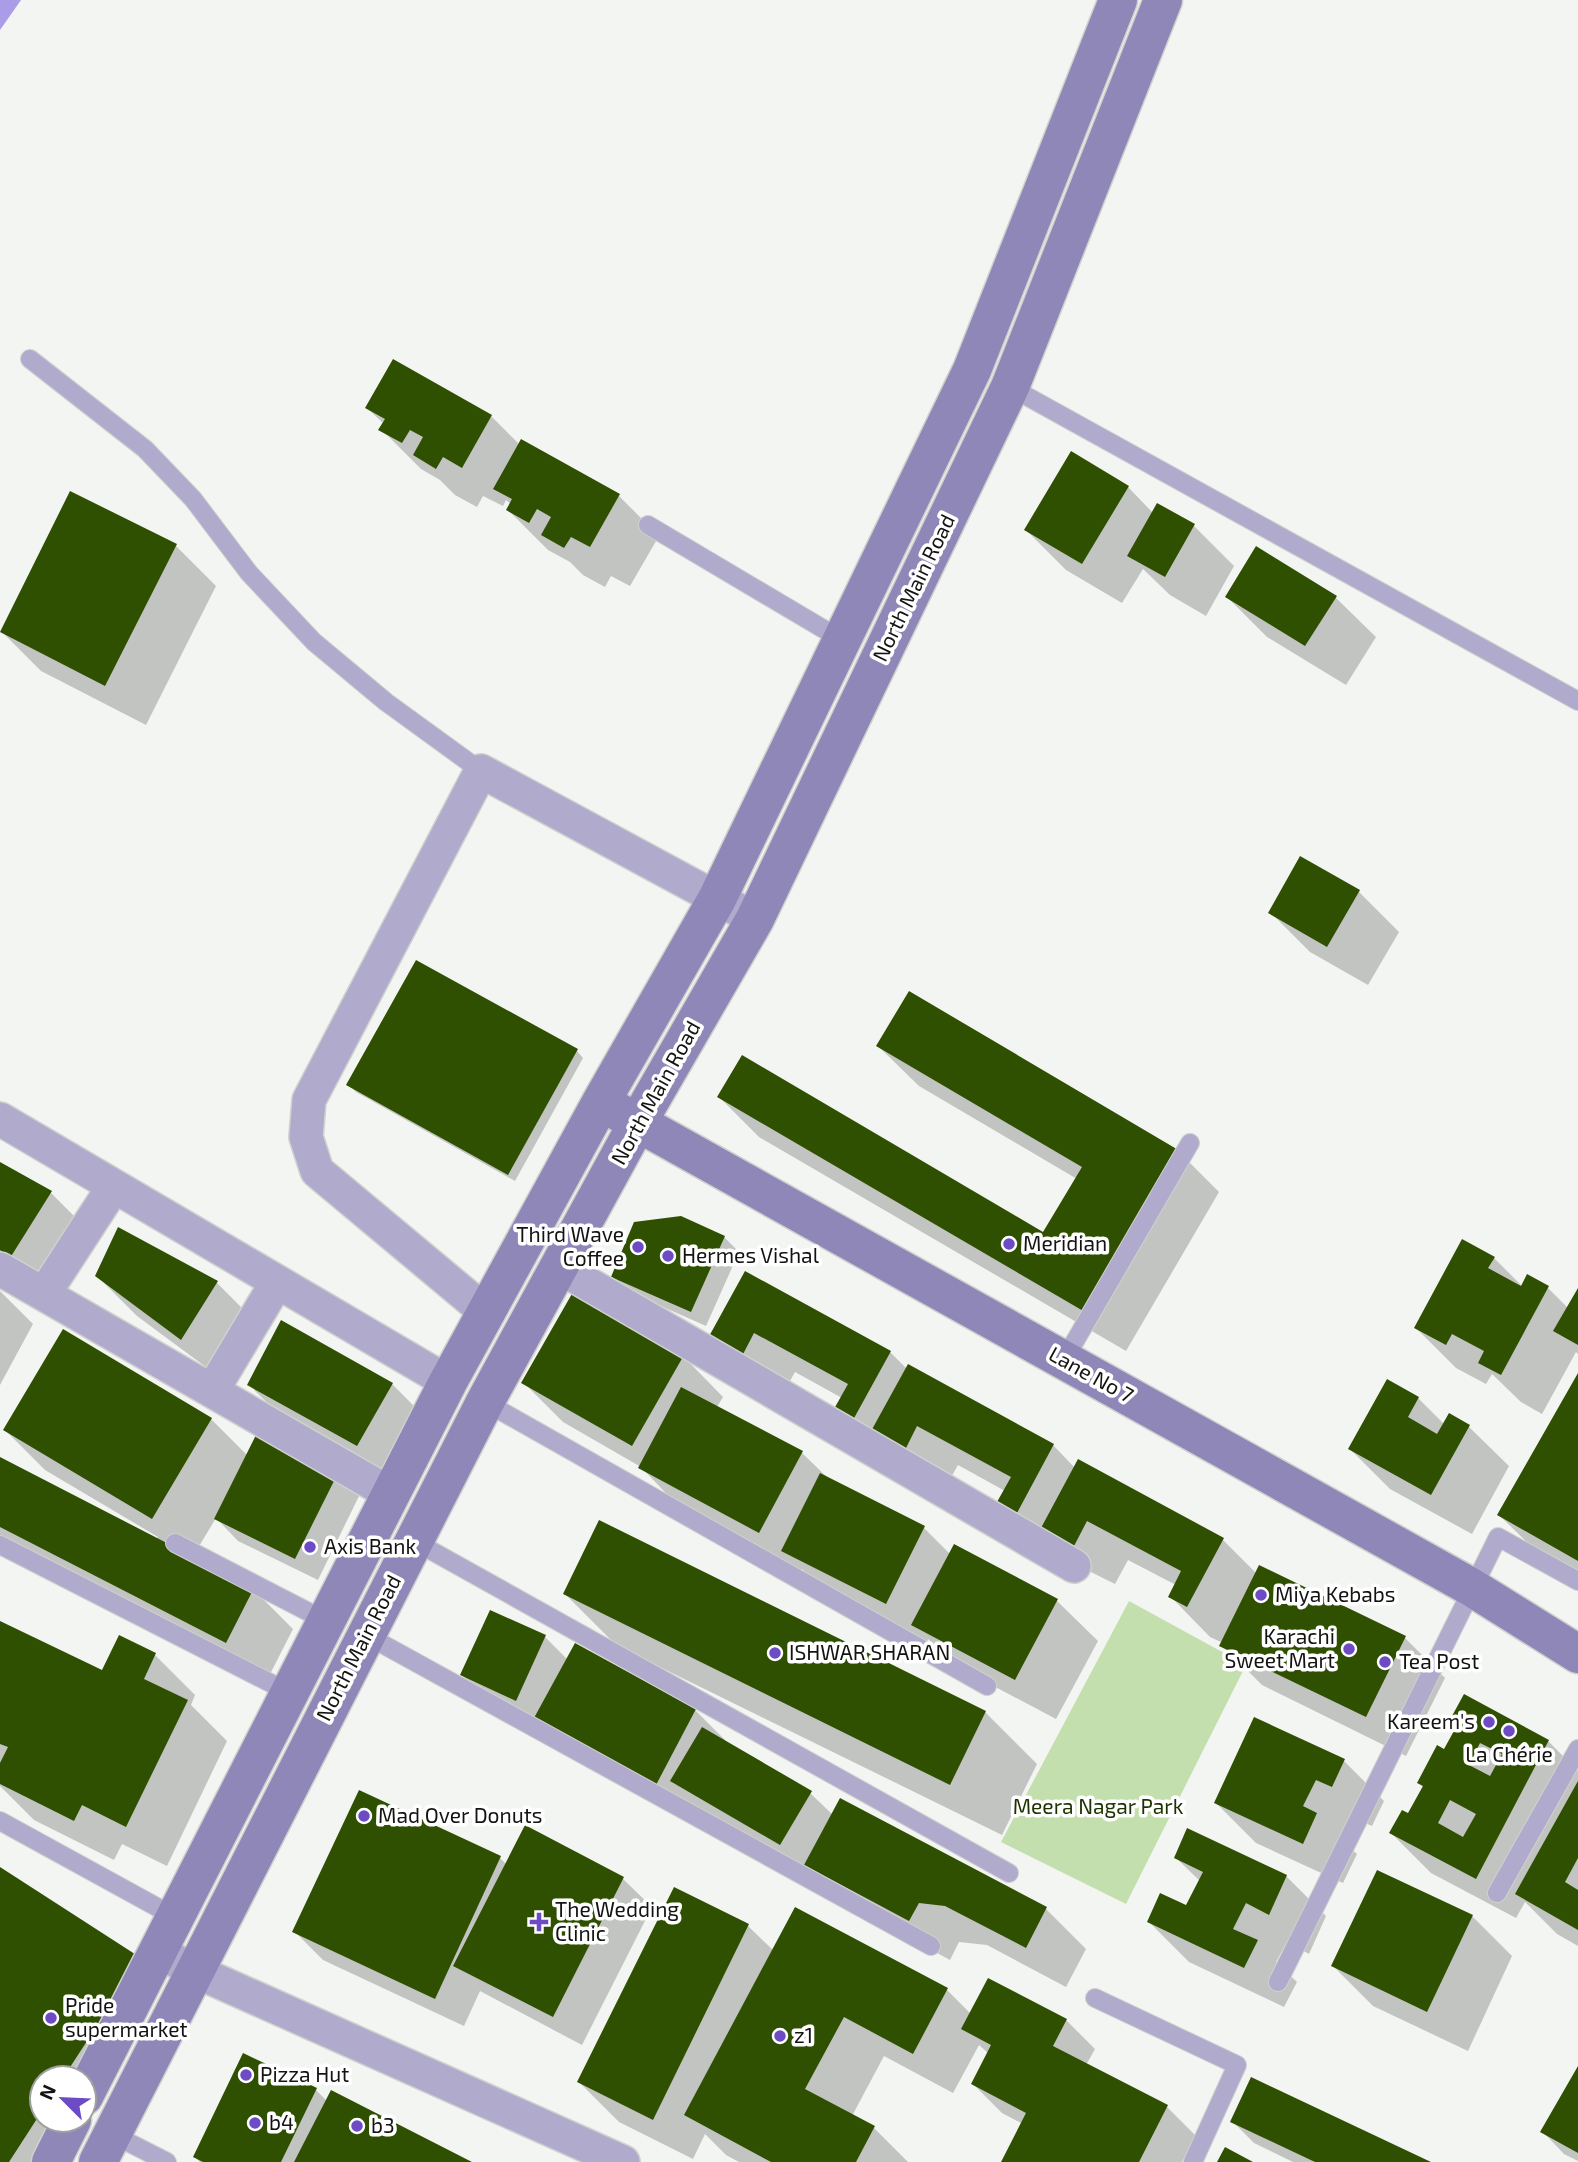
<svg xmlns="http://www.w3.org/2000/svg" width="1578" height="2162" font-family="'Exo 2',sans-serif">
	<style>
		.green { fill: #c4dfae }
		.water { fill: #aa9ce6 }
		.shadow { fill: #0003 }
		.building { fill: #2f4f01; fill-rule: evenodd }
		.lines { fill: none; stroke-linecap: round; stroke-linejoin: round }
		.service-casing { stroke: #cfd1ce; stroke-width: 20 }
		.minor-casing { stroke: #cfd1ce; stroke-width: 36 }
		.secondary-casing { stroke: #cfd1ce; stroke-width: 41 }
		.service { stroke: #b0abcd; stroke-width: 18 }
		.minor { stroke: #b0abcd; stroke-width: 33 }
		.secondary { stroke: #8f87b8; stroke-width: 38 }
		.poi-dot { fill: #6d4bc4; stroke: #fff; stroke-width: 2.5 }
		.labels { text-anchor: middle; stroke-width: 7; stroke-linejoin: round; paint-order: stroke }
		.street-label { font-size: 21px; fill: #131312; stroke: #fff }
		.poi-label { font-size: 21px; fill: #131312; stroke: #fff; text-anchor: start }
		.park-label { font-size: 21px; fill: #1c3300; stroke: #fff }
	</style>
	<rect width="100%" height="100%" fill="#f3f5f2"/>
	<!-- green -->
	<path class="green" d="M1129,1601L1246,1665L1126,1904L1001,1842Z"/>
	<!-- water -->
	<path class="water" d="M0,0H21L0,30Z"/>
	<!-- shadow -->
	<path class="shadow" d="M367,408L491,416L520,445L619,496L659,536L630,586L611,576L605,587L583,575L570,562L548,550L508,510L511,504L506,500L503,506L483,496L477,507L455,495L440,480L421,469L381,429L384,424Z
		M1128,487L1153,513L1194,526L1234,566L1206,616L1170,595L1143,569L1122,603L1066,570L1026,530Z
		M176,546L216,586L146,725L41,671L1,631Z
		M1227,597H1335L1376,637L1346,685L1267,637Z
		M1358,891L1399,932L1368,985L1310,952L1270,912Z
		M878,1046L1179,1152L1219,1192L1126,1351L759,1137L719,1097L1044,1234L1077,1179L919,1086Z
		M577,1051L583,1058L515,1181L356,1092L349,1085Z
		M0,1164L51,1193L91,1233L51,1296L0,1259Z
		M724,1237L739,1252L706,1326L627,1291L613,1277Z
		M1494,1258L1522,1286L1528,1276L1548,1288L1568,1308L1578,1291V1354L1576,1352L1542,1414L1521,1402L1492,1374L1486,1384L1456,1368L1416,1328Z
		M745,1274L890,1352L907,1369L1053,1445L1075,1468L1079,1461L1223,1540L1257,1574L1404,1637L1445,1678L1406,1756L1262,1685L1222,1645L1223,1643L1210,1637L1170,1596L1176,1585L1128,1560L1115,1584L1083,1568L1039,1542L999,1502L1005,1491L958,1465L944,1490L836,1409L842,1398L795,1372L781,1397L709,1340Z
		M97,1276L217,1283L257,1323L222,1379L137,1316Z
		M0,1291L33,1324L0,1385Z
		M683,1356L723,1397L717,1407L802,1453L830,1480L924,1528L950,1554L954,1546L1057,1601L1098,1641L1056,1719L954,1665L928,1639L927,1643L823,1590L802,1569L800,1572L680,1508L641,1467L563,1422L523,1382Z
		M1578,1377V1577L1540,1555L1499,1515Z
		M392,1384L432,1424L398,1485L290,1425L249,1385Z
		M1418,1398L1444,1424L1468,1426L1509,1466L1472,1534L1390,1489L1350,1449Z
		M211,1419L247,1455L258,1433L360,1494L318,1580L238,1541L216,1518L192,1558L253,1589L293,1629L266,1682L0,1545V1459L156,1539L158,1537L45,1470L5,1430Z
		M565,1594L985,1712L1037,1764L1002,1835L617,1646Z
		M0,1622L103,1673L120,1637L155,1655L195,1695L191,1705L227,1741L167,1866L122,1844L114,1860L34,1820L0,1786Z
		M545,1637L568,1660L575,1646L695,1710L731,1746L810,1793L833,1815L841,1800L1046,1909L1086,1949L1066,1987L987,1945L959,1942L950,1960L503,1715L462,1675Z
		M1455,1716L1548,1741L1578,1771V1946L1557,1934L1525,1902L1516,1918L1431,1873L1391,1833L1409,1816L1424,1788L1419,1783L1445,1751L1461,1722Z
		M1344,1761L1384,1801L1372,1826L1356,1819L1345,1843L1357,1854L1343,1883L1256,1843L1216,1803Z
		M526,1828L623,1879L652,1907L582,2045L480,1991L464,2026L323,1960L294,1931L500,1858L507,1865Z
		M1176,1858L1286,1876L1326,1916L1309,1954L1287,1942L1276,1962L1297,1982L1284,2007L1189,1962L1149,1922L1187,1907L1200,1881Z
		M0,1869L140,1960L84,2078H42V2120H72L45,2162H0Z
		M674,1889L748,1926L774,1951L947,1990L971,2014L1066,2020L1095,2049L1086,2065L1167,2107L1196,2136L1182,2162H1003L1023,2124L1002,2113L973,2084L989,2054L979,2045L953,2093L884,2056L852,2116L874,2128L908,2162H739L726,2155L705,2134L693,2159L619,2122L579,2082Z
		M1472,1916L1512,1956L1468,2051L1373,2006L1333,1966Z
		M1578,2069V2161L1564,2154L1542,2131Z
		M316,2090L327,2101L469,2162H200L195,2157Z
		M1232,2121L1427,2162H1293L1254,2143Z"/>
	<!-- building -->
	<path class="building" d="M393,359L492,415L462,468L443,457L436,469L413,455L423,437L410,430L402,443L378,430L385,419L365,408Z
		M521,439L620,494L590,547L571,537L564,548L541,535L551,517L537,509L529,523L506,510L512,499L493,489Z
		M1071,451L1129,486L1082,564L1024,530Z
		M70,491L177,544L105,686L0,632Z
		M1157,503L1195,524L1165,577L1127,556Z
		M1256,546L1337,596L1305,646L1225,597Z
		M1300,856L1360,890L1327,947L1268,913Z
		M416,960L578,1049L508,1175L346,1085Z
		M909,991L1180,1151L1085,1312L717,1097L742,1055L1043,1232L1082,1167L876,1046Z
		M0,1162L52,1191L10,1258L0,1250Z
		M681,1216L725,1236L691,1312L611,1277L634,1222Z
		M118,1227L218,1281L181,1340L95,1276Z
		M1462,1239L1495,1257L1488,1268L1521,1286L1527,1274L1549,1286L1501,1375L1478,1363L1484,1351L1452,1334L1446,1345L1414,1328Z
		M745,1271L891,1351L853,1420L834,1409L848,1384L754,1333L741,1358L707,1340Z
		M1578,1288V1345L1553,1331Z
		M573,1292L684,1355L632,1446L521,1383Z
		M281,1320L393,1383L357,1446L247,1385Z
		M63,1329L212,1418L152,1519L3,1430Z
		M908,1364L1054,1444L1017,1513L997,1502L1011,1477L917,1426L904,1452L870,1433Z
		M1578,1373V1561L1497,1515Z
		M1387,1379L1419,1397L1408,1417L1437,1434L1449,1413L1470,1425L1431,1495L1348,1449Z
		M681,1387L803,1451L759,1533L638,1468Z
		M258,1431L339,1471L295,1559L214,1519Z
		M0,1457L254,1588L226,1643L0,1527Z
		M1078,1459L1224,1538L1187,1607L1168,1597L1181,1571L1087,1521L1074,1546L1041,1528Z
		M820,1473L925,1526L886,1604L781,1551Z
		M599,1520L986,1711L950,1785L563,1594Z
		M954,1544L1058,1599L1015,1680L911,1625Z
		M1259,1565L1406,1636L1366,1717L1219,1646Z
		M490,1610L546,1635L516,1701L460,1675Z
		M0,1621L102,1670L119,1635L156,1653L144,1679L188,1700L126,1827L82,1805L74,1821L0,1784V1763L8,1747L0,1744Z
		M575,1643L696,1709L656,1785L534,1718Z
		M1464,1694L1549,1740L1476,1879L1389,1833L1402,1810L1408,1813L1423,1786L1417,1783L1437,1745L1444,1749L1460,1720L1452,1716ZM1480,1743L1502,1754L1490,1776L1469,1765ZM1450,1800L1476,1814L1463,1837L1438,1823Z
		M1254,1717L1345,1759L1332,1787L1316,1780L1303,1806L1317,1813L1303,1844L1214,1803Z
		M702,1727L812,1791L780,1845L670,1781Z
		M1578,1781V1858L1565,1882L1578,1890V1930L1515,1894Z
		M359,1790L501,1856L435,1999L292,1932Z
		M840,1798L1047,1907L1026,1948L945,1906L919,1903L909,1921L804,1865Z
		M525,1825L624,1877L553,2017L453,1966Z
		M1187,1828L1287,1875L1269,1915L1246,1903L1233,1929L1258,1940L1244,1968L1147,1922L1160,1893L1186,1905L1203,1872L1174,1858Z
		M0,1867L141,1958L63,2078H42V2111L9,2162H0Z
		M1377,1870L1473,1915L1427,2012L1331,1966Z
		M674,1887L749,1924L653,2120L577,2082Z
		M795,1907L948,1988L913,2054L844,2017L805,2089L875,2126L856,2162H771L684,2115Z
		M988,1978L1067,2019L1053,2046L1168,2105L1139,2162H1001L1026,2113L971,2084L991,2045L961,2029Z
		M243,2053L317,2088L281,2162H203L193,2157Z
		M1578,2066V2153L1540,2132Z
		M1251,2077L1431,2162H1315L1230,2122Z
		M331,2090L472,2162H294Z
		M1225,2147L1253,2162H1217Z"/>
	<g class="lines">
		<!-- service casing -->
		<g class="service-casing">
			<path id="service" d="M30,359L145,449L193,499L249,573L314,642L386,702L481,771
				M1010,387L1578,701
				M648,525L842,640
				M1064,1360L1190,1143
				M485,1402L987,1686
				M414,1541L1009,1873
				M175,1543L326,1621
				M0,1545L290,1693
				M366,1635L931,1946
				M0,1821L175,1917
				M1497,1893L1578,1749
				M1278,1982L1498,1537L1578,1581
				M1095,1998L1237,2065L1193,2162
				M112,2134L167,2162"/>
		</g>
		<!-- minor casing -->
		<g class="minor-casing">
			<path id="minor" d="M0,1119L448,1382
				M559,1267L1074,1566
				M0,1269L391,1494
				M44,1294L114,1186
				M487,1313L317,1171L306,1137L309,1100L481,771L755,919
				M212,1391L277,1282
				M157,1951L195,1971L623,2162"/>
		</g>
		<!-- secondary casing -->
		<g class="secondary-casing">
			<path id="secondary" d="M615,1110L1471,1587L1578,1654
				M84,2096L448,1382L601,1102L717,899L972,370L1118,0
				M51,2162L72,2120
				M98,2162L485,1402L638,1122L755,919L1010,387L1163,0"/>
		</g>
		<!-- service -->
		<use href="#service" class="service"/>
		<!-- minor -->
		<use href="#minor" class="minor"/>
		<!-- secondary -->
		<use href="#secondary" class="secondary"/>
	</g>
	<!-- markers -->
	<g class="poi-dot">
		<circle cx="1009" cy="1244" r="7"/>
		<circle cx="638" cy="1247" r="7"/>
		<circle cx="668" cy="1256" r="7"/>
		<circle cx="310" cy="1547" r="7"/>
		<circle cx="1261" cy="1595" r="7"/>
		<circle cx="1349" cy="1649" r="7"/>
		<circle cx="775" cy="1653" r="7"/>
		<circle cx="1385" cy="1662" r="7"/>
		<circle cx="1489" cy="1722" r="7"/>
		<circle cx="1509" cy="1731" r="7"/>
		<circle cx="364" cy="1816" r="7"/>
		<path d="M535.5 1911.5h7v7h7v7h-7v7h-7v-7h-7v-7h7z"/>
		<circle cx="51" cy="2018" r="7"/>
		<circle cx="780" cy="2036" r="7"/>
		<circle cx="246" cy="2075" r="7"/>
		<circle cx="255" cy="2123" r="7"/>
		<circle cx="357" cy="2126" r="7"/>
	</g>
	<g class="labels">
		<!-- street labels -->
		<g class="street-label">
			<text transform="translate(914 588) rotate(-64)" y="7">North Main Road</text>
			<text transform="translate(656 1093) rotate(-61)" y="7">North Main Road</text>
			<text transform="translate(1091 1375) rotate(29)" y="7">Lane No 7</text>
			<text transform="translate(359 1648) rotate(-63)" y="7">North Main Road</text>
		</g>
		<!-- poi labels -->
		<g class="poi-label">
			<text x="624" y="1242" text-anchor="end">Third Wave<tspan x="624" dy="24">Coffee</tspan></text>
			<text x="1023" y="1251">Meridian</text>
			<text x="682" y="1263">Hermes Vishal</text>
			<text x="324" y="1554">Axis Bank</text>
			<text x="1275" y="1602">Miya Kebabs</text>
			<text x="1335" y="1644" text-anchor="end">Karachi<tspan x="1335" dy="24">Sweet Mart</tspan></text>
			<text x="789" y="1660">ISHWAR SHARAN</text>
			<text x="1399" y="1669">Tea Post</text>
			<text x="1475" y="1729" text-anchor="end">Kareem's</text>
			<text x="1509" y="1762" text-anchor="middle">La Chérie</text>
			<text x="378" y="1823">Mad Over Donuts</text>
			<text x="555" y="1917">The Wedding<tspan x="555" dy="24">Clinic</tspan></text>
			<text x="65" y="2013">Pride<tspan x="65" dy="24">supermarket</tspan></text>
			<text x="794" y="2043">z1</text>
			<text x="260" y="2082">Pizza Hut</text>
			<text x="269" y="2130">b4</text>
			<text x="371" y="2133">b3</text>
		</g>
		<!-- park labels -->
		<g class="park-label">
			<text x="1098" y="1814">Meera Nagar Park</text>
		</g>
	</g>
	<!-- north arrow -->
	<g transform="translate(63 2099) rotate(294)"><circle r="33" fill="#ffffff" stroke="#a1a1a0" stroke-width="2"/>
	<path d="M0-5L12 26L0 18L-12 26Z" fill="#6d4bc4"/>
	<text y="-10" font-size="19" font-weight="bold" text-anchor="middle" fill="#131312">N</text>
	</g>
</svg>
